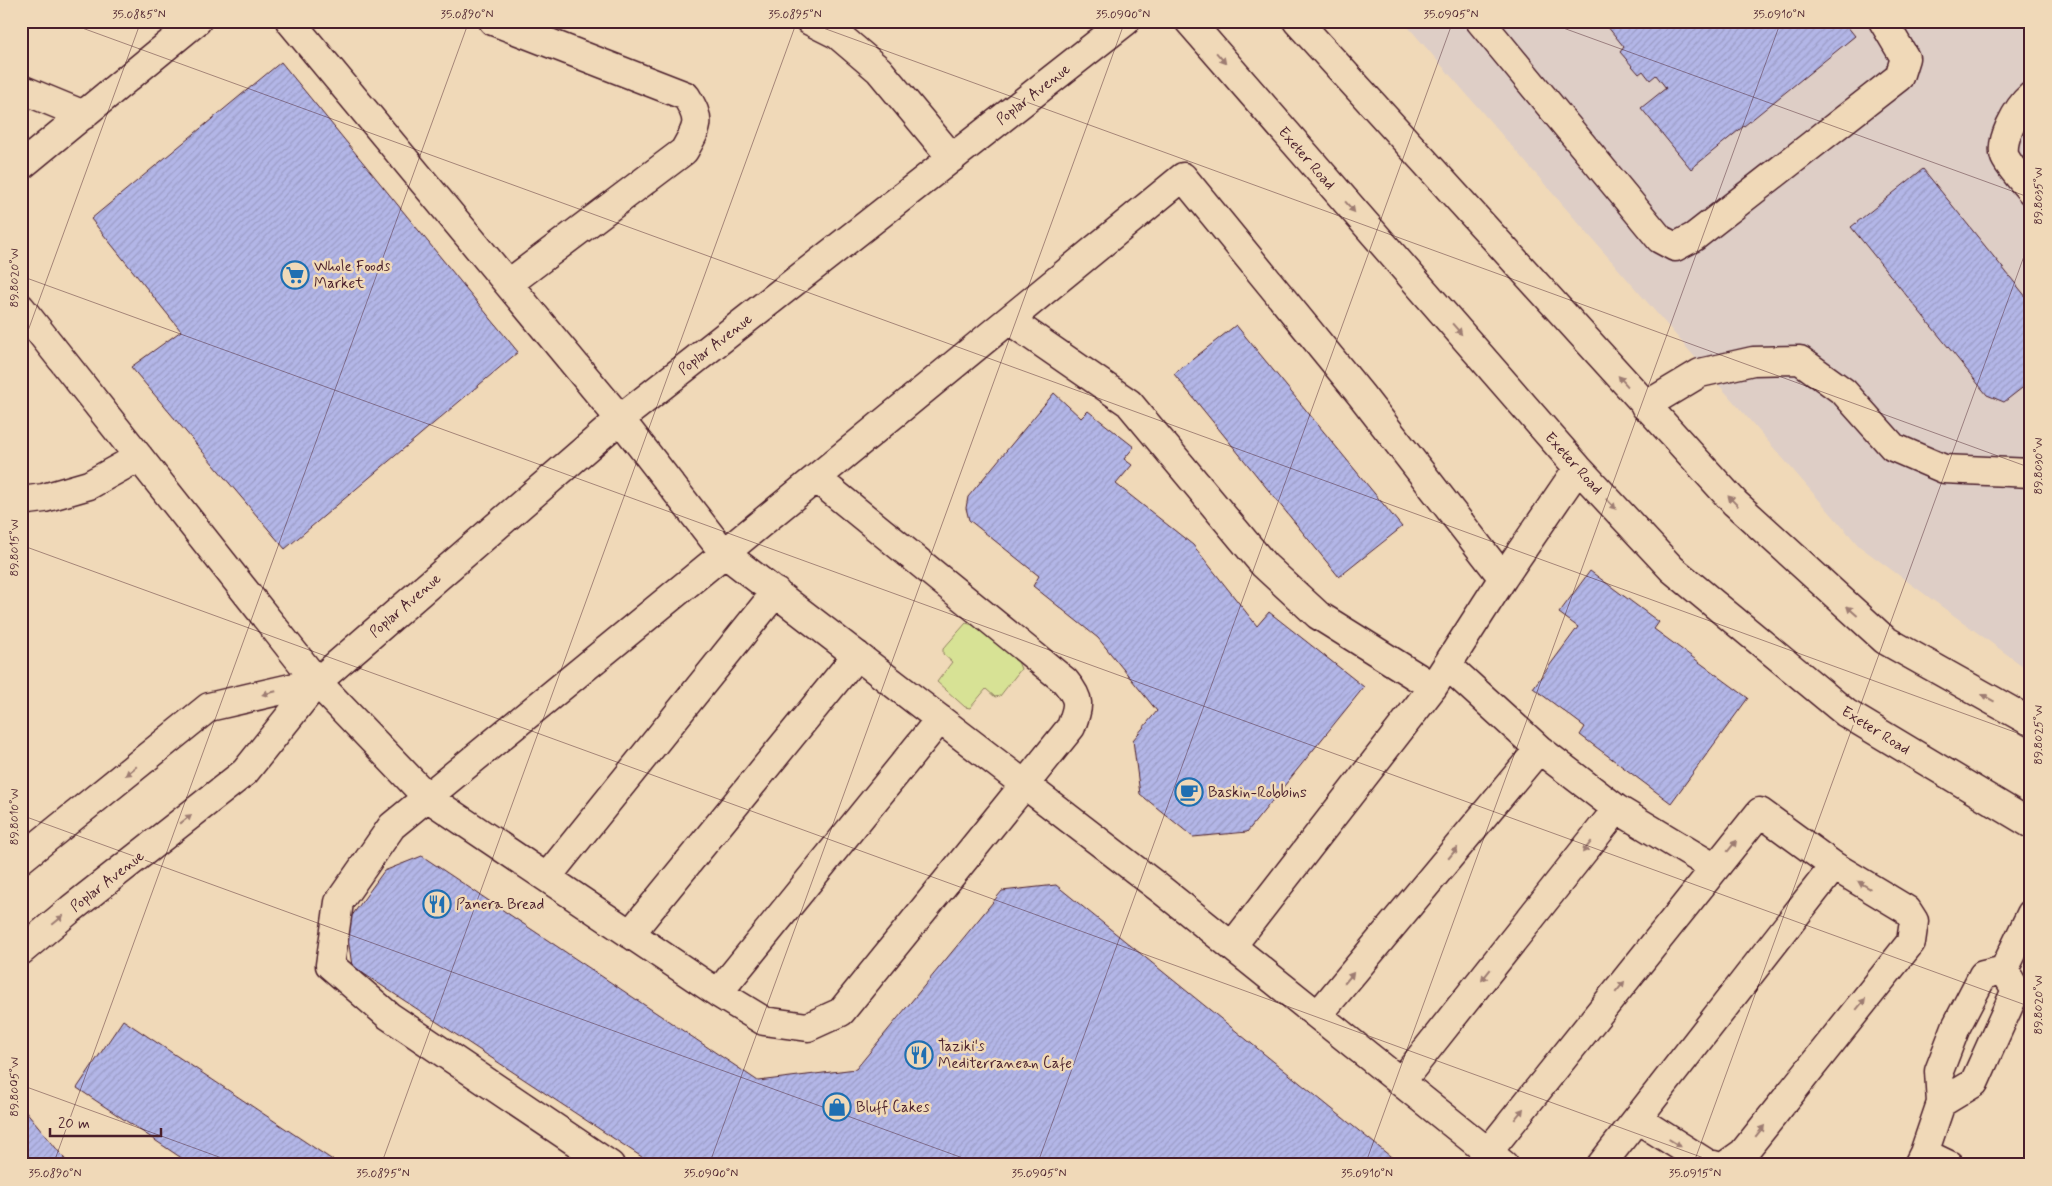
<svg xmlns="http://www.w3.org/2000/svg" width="2052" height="1186" font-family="Mynerve,sans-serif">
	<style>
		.built { fill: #decec6 }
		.green { fill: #d7e295; stroke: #908060 }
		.building { fill: url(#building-hatch); stroke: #4a1f2b }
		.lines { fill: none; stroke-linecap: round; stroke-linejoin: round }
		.minor-casing { stroke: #4a1f2b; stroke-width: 31 }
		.major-casing { stroke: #4a1f2b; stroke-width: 31 }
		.minor { stroke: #f0d9b8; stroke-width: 28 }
		.major { stroke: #f0d9b8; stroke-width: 28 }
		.oneway { fill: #9d7c72 }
		.ticks { fill: none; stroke: #4a1f2b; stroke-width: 1; stroke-opacity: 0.45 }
		.labels { text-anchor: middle; stroke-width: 5; stroke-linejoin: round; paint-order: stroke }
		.street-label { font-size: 15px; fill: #4a1f2b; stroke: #f0d9b8 }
		.poi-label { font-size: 15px; fill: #4a1f2b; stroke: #f0d9b8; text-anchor: start }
		.neatline { fill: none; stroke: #4a1f2b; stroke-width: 2 }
		.ticks-label { font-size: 12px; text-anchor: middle; fill: #4a1f2b }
	</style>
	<defs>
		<pattern id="building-hatch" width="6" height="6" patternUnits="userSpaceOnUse" patternTransform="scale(1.25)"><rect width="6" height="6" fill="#b3b6e7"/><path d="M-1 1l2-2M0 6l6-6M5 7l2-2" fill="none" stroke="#9b9cc6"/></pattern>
	</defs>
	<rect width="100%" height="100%" fill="#f0d9b8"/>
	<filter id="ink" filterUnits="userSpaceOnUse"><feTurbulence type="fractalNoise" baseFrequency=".02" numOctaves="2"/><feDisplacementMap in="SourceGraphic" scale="10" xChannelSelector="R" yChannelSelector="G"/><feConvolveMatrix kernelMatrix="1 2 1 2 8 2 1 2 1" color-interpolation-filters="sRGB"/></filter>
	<g filter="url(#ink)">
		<!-- built -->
		<path class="built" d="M1403,21H2031V672L1859,546Z"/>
		<!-- green -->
		<path class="green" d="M966,623L984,628L1017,659L1021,669L1000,696L995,697L986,689L970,708L965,707L937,682L952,662L943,654V649Z"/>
		<!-- building -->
		<path class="building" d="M1603,21H1843L1855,36L1691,169L1641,108L1666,88L1656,75L1650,80L1643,71L1639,74L1620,52L1624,47Z
			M281,62L518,352L285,549L131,367L181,331L91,219Z
			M1923,169L2031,303V381L2004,402L1987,395L1851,227Z
			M1236,325L1402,527L1339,577L1174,374Z
			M1054,393L1081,418L1088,411L1134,447L1124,459L1132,465L1116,484L1193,545L1257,626L1269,612L1364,687L1247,832L1193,837L1140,794L1133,740L1157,711L1098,638L1033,586L1039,576L969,520L966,508L968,497Z
			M1590,571L1659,622L1654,629L1748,698L1671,803L1580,735L1585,727L1533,688L1578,627L1559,613Z
			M422,856L758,1081L856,1069L1002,891L1056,885L1401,1165H654L352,966L346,924L384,871Z
			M123,1020L340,1165H192L77,1088Z
			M21,1105L68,1163L66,1165H21Z"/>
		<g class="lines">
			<!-- minor casing -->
			<g class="minor-casing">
				<path id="minor" d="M290,21L620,419L724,553L1163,891L1504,1165
					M493,21L686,96C702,122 698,126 684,151L508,284
					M810,21L838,35L879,70L952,158
					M1189,21L1578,468L1672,569L1846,713L2031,824
					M1297,21L1735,503L1885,640L2031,722
					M1480,21L1660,239L1675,247L1694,237L1899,77L1905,58L1883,21
					M21,89L84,115
					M2031,96C2018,107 1997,143 2006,159C2012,170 2023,181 2031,191
					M21,166L197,21
					M21,308L317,682L427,797L718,993L764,1021L808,1027L841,1012L1071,727C1079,705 1081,700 1065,681L816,478
					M1009,320L1129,403L1264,565L1318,615L1433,687
					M1645,406L1700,373L1753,361L1800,360L1844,392L1893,447L1944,469L2031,473
					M21,501L44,498L89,485L139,457
					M1447,665L1539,749L1617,809L1715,868
					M547,877L776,592
					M630,934L857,655
					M1232,946L1433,687L1503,578L1578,468
					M718,993L940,719
					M1318,1015L1539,749
					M1401,1082L1617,809
					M1941,1103L1974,1083L2016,990L2004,970
					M1637,1119L1708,1164L1714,1165
					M1488,1152L1760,812L1834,866L1601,1165
					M1924,1153L1949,1165
					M610,1165L389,1016L330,965L339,902L392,826L1183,177L1361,395L1503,578
					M1726,1165L1743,1153L1911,942L1914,921L1907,910L1834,866
					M1918,1165L1924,1153L1941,1103L1939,1071L1956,1027L1983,975L2004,970L2031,914"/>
			</g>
			<!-- major casing -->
			<g class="major-casing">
				<path id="major" d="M21,859L209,707L317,682
					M21,951L71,909L245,772L317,682L620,419L1126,21"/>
			</g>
			<!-- minor -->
			<use href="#minor" class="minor"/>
			<!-- major -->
			<use href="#major" class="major"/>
		</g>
		<!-- one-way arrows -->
		<defs><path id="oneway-solid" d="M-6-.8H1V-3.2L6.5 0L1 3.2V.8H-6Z" transform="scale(1.25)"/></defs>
		<g class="oneway">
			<use href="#oneway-solid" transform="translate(1221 58) rotate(49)"/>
			<use href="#oneway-solid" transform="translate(1350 207) rotate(49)"/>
			<use href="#oneway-solid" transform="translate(1457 329) rotate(49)"/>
			<use href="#oneway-solid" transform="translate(1623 381) rotate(-132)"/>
			<use href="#oneway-solid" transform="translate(1733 501) rotate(-134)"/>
			<use href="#oneway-solid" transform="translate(1611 504) rotate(47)"/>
			<use href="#oneway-solid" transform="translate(1852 611) rotate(-138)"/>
			<use href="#oneway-solid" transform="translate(269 693) rotate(166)"/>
			<use href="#oneway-solid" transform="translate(1988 698) rotate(-151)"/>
			<use href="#oneway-solid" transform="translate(131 771) rotate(141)"/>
			<use href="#oneway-solid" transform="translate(186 819) rotate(-38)"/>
			<use href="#oneway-solid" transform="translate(1732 846) rotate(-51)"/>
			<use href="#oneway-solid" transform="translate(1587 847) rotate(128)"/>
			<use href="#oneway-solid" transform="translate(1453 853) rotate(-50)"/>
			<use href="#oneway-solid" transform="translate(1864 885) rotate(-149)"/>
			<use href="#oneway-solid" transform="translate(58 920) rotate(-40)"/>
			<use href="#oneway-solid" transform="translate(1486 975) rotate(128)"/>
			<use href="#oneway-solid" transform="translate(1349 978) rotate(-50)"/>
			<use href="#oneway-solid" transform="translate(1620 987) rotate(-51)"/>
			<use href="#oneway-solid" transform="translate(1861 1004) rotate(-51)"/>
			<use href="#oneway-solid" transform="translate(1519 1114) rotate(-51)"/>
			<use href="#oneway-solid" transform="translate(1760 1131) rotate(-51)"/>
			<use href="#oneway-solid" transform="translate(1675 1143) rotate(32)"/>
		</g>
	</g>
	<!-- ticks -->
	<path class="ticks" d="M63,21L2031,738M804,21L2031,468M1544,21L2031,198M21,276L2031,1007M21,350L141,21M21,545L1723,1165M21,815L982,1165M21,1085L241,1165M53,1165L469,21M381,1165L797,21M709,1165L1125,21M1037,1165L1453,21M1365,1165L1781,21M1693,1165L2031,237M2021,1165L2031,1138"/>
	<!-- icons -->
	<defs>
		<g id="supermarket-ring" transform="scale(1.4375)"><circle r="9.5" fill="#f0d9b8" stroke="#1f6fb2" stroke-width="1.5"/><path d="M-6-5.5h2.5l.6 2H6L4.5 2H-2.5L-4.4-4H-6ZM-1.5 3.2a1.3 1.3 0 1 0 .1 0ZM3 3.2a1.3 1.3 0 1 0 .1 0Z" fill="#1f6fb2"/></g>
		<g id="cafe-ring" transform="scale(1.4375)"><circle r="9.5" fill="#f0d9b8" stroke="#1f6fb2" stroke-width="1.5"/><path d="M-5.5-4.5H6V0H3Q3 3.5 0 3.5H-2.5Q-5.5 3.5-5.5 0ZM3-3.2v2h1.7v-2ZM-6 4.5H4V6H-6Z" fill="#1f6fb2"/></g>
		<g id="restaurant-ring" transform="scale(1.4375)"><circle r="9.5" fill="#f0d9b8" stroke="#1f6fb2" stroke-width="1.5"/><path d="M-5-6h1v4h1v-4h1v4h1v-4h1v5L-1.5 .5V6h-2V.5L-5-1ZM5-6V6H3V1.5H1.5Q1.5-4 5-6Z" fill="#1f6fb2"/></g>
		<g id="shop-ring" transform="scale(1.4375)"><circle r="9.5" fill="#f0d9b8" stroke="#1f6fb2" stroke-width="1.5"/><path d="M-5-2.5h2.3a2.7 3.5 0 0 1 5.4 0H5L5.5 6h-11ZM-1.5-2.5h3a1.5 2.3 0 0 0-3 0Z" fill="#1f6fb2"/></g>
	</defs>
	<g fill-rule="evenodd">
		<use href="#supermarket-ring" x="295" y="275"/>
		<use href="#cafe-ring" x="1189" y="792"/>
		<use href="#restaurant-ring" x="437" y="904"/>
		<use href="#restaurant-ring" x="919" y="1055"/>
		<use href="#shop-ring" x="837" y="1107"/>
	</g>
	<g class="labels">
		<!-- street labels -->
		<g class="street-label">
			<text transform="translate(1033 94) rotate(-38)" y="5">Poplar Avenue</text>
			<text transform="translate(1307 158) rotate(49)" y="5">Exeter Road</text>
			<text transform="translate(715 344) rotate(-38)" y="5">Poplar Avenue</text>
			<text transform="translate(1574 463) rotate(48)" y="5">Exeter Road</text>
			<text transform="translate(405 605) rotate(-41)" y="5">Poplar Avenue</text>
			<text transform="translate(1876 730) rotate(32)" y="5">Exeter Road</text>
			<text transform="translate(107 881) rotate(-38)" y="5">Poplar Avenue</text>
		</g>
		<!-- poi labels -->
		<g class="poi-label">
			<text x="314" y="271">Whole Foods<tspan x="314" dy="17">Market</tspan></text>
			<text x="1208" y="797">Baskin-Robbins</text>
			<text x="456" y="909">Panera Bread</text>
			<text x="938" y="1051">Taziki's<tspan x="938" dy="17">Mediterranean Cafe</tspan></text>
			<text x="856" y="1112">Bluff Cakes</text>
		</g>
	</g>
	<!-- margin -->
	<rect width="2052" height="1186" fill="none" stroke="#f0d9b8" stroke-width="55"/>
	<!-- scale -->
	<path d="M50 1128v8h111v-8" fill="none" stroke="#4a1f2b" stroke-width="2.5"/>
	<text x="58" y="1128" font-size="15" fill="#4a1f2b" stroke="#f0d9b8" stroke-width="4" paint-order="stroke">20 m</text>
	<rect x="28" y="28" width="1996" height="1130" class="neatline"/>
	<g class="ticks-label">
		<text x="139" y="18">35.0885°N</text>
		<text x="467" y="18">35.0890°N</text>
		<text x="795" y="18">35.0895°N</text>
		<text x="1123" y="18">35.0900°N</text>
		<text x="1451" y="18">35.0905°N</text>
		<text x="1779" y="18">35.0910°N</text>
		<text transform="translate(2038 196) rotate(-90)" y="4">89.8035°W</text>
		<text transform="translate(14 278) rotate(-90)" y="4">89.8020°W</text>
		<text transform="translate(2038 466) rotate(-90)" y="4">89.8030°W</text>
		<text transform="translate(14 548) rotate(-90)" y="4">89.8015°W</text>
		<text transform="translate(2038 735) rotate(-90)" y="4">89.8025°W</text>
		<text transform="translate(14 817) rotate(-90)" y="4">89.8010°W</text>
		<text transform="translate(2038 1005) rotate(-90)" y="4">89.8020°W</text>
		<text transform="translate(14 1087) rotate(-90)" y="4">89.8005°W</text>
		<text x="55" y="1177">35.0890°N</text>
		<text x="383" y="1177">35.0895°N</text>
		<text x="711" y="1177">35.0900°N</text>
		<text x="1039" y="1177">35.0905°N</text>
		<text x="1367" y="1177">35.0910°N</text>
		<text x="1695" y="1177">35.0915°N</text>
	</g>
</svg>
